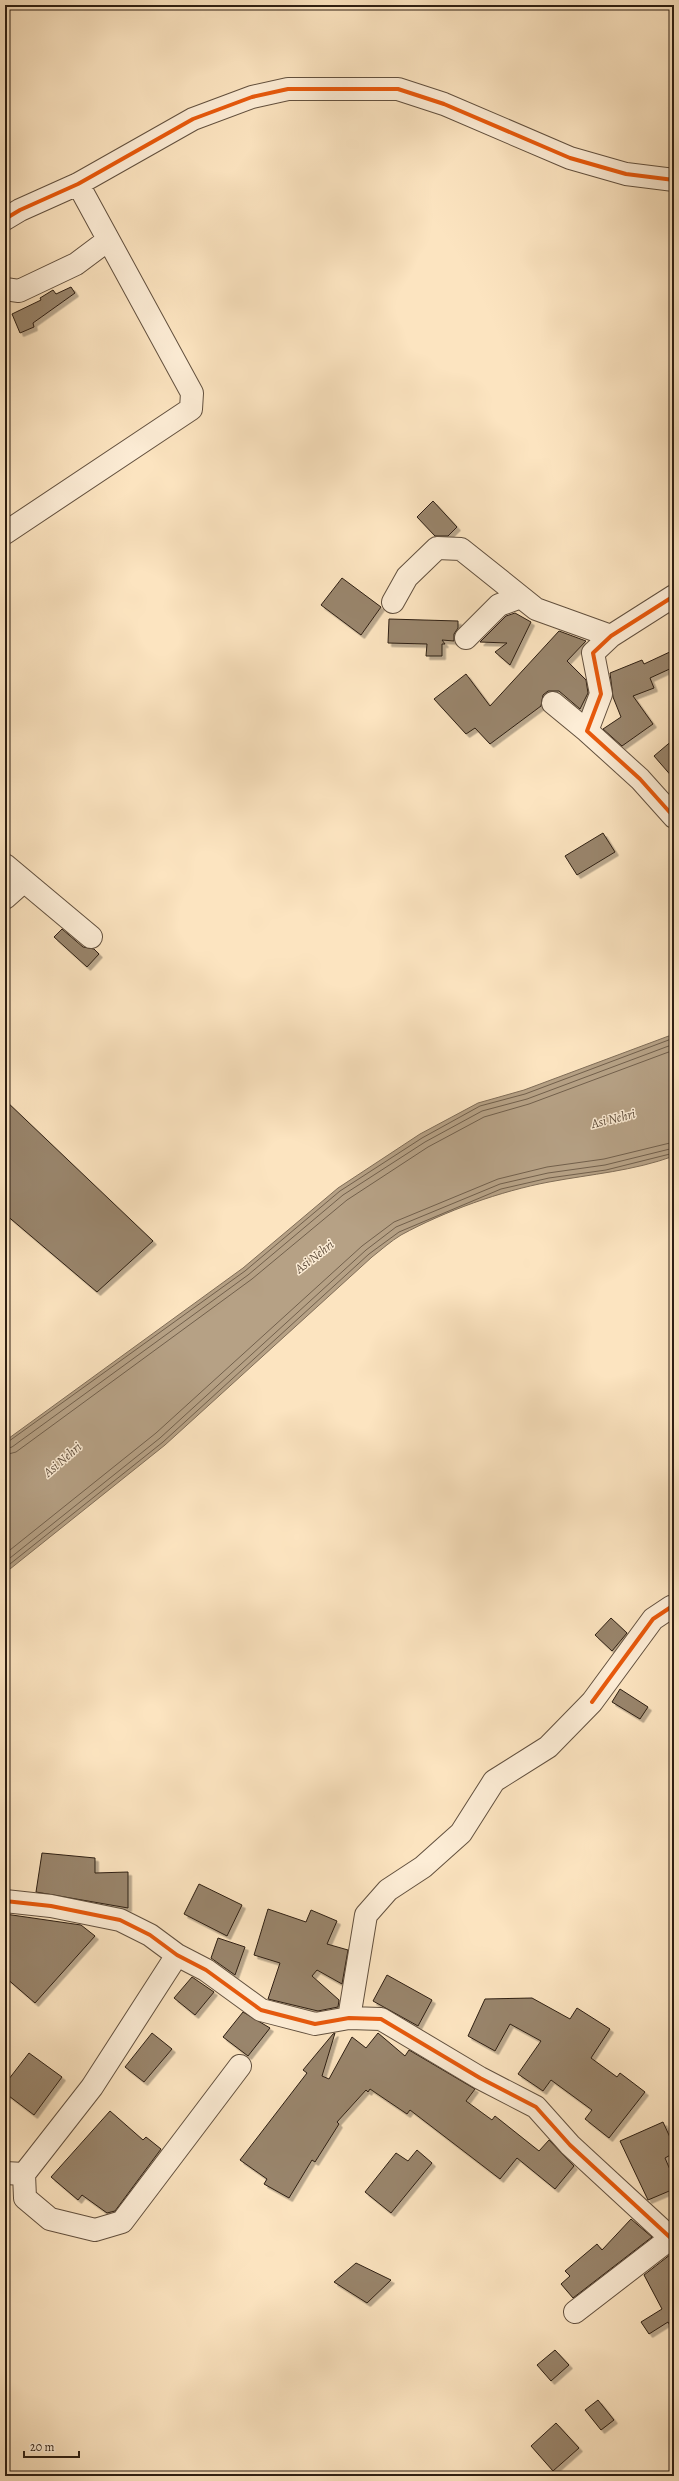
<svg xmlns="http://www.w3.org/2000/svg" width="679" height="2481" font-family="Alegreya,serif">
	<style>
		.water { fill: #b6a185; stroke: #806d57 }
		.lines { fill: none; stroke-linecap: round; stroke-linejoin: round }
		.shore { stroke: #72604c; stroke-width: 1 }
		.building { fill: #99856c; stroke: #2e1f12; filter: url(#shadow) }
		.minor-casing { stroke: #62503e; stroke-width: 24 }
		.minor { stroke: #fdedd6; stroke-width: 22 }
		.cycleway-casing { stroke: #fdedd6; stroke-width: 6 }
		.cycleway { stroke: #e8590c; stroke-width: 4 }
		.labels { text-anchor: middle; stroke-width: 3; stroke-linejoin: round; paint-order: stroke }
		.water-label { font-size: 13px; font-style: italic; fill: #5e4c3a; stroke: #fdedd6 }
	</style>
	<defs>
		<filter id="shadow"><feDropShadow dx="3.5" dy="3.5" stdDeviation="0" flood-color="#0004"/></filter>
	</defs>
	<rect width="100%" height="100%" fill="#fce4c0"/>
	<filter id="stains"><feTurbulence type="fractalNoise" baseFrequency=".005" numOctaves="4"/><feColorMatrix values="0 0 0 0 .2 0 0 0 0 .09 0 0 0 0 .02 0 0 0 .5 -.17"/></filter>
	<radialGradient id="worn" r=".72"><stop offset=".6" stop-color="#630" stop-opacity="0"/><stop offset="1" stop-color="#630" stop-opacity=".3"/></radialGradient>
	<!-- water -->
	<path class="water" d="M674,1034V1156C633,1171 592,1174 549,1182C501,1191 445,1211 401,1235C391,1241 381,1250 372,1257L165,1445L5,1573V1441L243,1268L338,1188L420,1134L478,1103L524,1090Z"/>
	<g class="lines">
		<!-- shore -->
		<path class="shore" d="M5,1444L245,1271L340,1191L422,1138L480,1106L525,1094L674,1038
			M5,1449L12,1447L248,1275L343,1195L425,1142L482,1111L527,1099L674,1044
			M5,1455L16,1452L252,1279L347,1200L428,1147L484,1117L529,1104L674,1050
			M5,1554L156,1433L362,1246L394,1222L498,1179L547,1167L604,1159L674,1142
			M5,1562L160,1438L366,1250L396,1227L500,1184L548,1173L605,1165L674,1148
			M5,1568L163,1442L369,1254L399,1232L501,1189L549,1178L606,1170L674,1153"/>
	</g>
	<!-- building -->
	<path class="building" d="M71,287L75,293L33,323L34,327L20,333L12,314L41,300L40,298L53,290L56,294Z
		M433,501L457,527L448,536H435L417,517Z
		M342,578L381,607L361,635L321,605Z
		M515,613L531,622L510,665L495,652L507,643L480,642L506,616Z
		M389,619L458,621V628L454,634V641L442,640L445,644H442V656H426L427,644L388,643Z
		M559,631L586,641L567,661L586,680L588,693L580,709L559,691H548L543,695L541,706L490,744L475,728L466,734L434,699L466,674L490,706Z
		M674,650V667L650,678L654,688L633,696L653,724L622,746L603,729L621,717L613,697L610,673L642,660L644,664Z
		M674,739V779L654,756Z
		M603,833L615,852L577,875L565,856Z
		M62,929L83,947L94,949L99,954L87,967L54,937Z
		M5,1100L153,1241L97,1292L5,1214Z
		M611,1618L627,1633L612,1651L595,1635Z
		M620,1689L648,1707L640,1719L612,1702Z
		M42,1853L95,1858V1873L128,1872V1908L36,1892Z
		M199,1884L242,1905L227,1936L184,1914Z
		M268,1909L306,1922L311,1910L337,1921L327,1944L348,1950L342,1984L317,1970L312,1976L339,2000L338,2007L318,2011L268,1999L280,1963L254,1955Z
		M5,1914L81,1925L95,1936L35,2003L5,1977Z
		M218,1938L245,1947L235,1975L211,1958Z
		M387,1975L432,2000L418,2026L373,2001Z
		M192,1977L214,1992L195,2015L174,1998Z
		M532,1998L570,2019L577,2008L610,2029L591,2058L617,2077L620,2073L645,2092L609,2138L585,2119L592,2110L551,2080L543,2091L518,2074L541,2041L510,2024L495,2051L468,2036L485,1999Z
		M243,2012L270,2028L248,2056L223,2037Z
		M152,2033L172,2049L144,2082L125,2067Z
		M335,2033L322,2076L329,2079L352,2037L366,2048L378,2033L405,2056L409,2050L475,2089L466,2101L492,2120L495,2116L539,2151L549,2140L574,2166L555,2189L517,2158L500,2179L410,2110L407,2114L370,2089L368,2092L366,2090L337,2122L339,2124L315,2162L312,2160L289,2198L264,2184L267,2179L240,2160L307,2073L303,2070L333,2034Z
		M29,2053L62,2077L34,2115L5,2093V2084Z
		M110,2111L143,2140L146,2137L161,2149L115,2211L107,2213L82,2195L78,2200L51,2177Z
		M663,2122L674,2146V2153L665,2158L674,2179V2189L648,2200L620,2141Z
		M417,2150L432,2163L391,2213L365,2192L396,2153L408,2161Z
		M631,2219L652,2237L573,2298L561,2284L570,2276L565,2271L597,2244L602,2250Z
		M671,2254L674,2257V2333L668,2322L649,2334L641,2322L662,2309L644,2275Z
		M356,2263L391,2280L367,2303L334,2282Z
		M555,2350L569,2365L551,2381L537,2365Z
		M598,2400L614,2420L601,2430L585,2410Z
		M556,2423L579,2448L553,2471L531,2446Z"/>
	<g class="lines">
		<!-- minor casing -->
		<g class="minor-casing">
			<path id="minor" d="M5,219L20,210L78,184L193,119L252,97L288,89H398L444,104L570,158L626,174L674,180
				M5,289L19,291L76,264L108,240
				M5,533L191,409L192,393L78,184
				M674,596L611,636L593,653L601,694L587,731L640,779L674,817
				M393,602L407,577L437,548L461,549L536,609L611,636
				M466,638L499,605L521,597
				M553,703L587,731
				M5,865L91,937
				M5,898L23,882
				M5,1901L51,1906L120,1920L150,1935L177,1955L206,1970L261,2010L315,2024L349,2018L381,2019L480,2078L536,2107L570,2145L674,2241
				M349,2018L366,1915L388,1890L423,1867L461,1833L494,1781L548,1747L592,1702L653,1619L671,1607L674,1609
				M5,2173L24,2174L25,2198L50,2219L95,2230L122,2222L240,2066
				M24,2174L92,2087L177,1955
				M575,2312L671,2238"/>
		</g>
		<!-- minor -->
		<use href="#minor" class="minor"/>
		<!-- cycleway casing -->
		<g class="cycleway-casing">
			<path id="cycleway" d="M5,219L20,210L78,184L193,119L252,97L288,89H398L444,104L570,158L626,174L674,180
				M674,596L611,636L593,653L601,694L587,731L640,779L674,817
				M592,1702L653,1619L671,1607L674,1609
				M5,1901L51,1906L120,1920L150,1935L177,1955L206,1970L261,2010L315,2024L349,2018L381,2019L480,2078L536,2107L570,2145L674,2241"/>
		</g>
		<!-- cycleway -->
		<use href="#cycleway" class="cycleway"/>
	</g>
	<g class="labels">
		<!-- water labels -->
		<g class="water-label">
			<text transform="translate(613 1118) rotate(-14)" y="5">Asi Nehri</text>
			<text transform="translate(314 1256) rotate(-38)" y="5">Asi Nehri</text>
			<text transform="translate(62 1459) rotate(-41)" y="5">Asi Nehri</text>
		</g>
	</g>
	<!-- margin -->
	<rect width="679" height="2481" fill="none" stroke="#fce4c0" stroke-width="20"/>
	<rect x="6" y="6" width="667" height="2469" fill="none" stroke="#2e1f12" stroke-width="2"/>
	<rect x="10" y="10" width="659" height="2461" fill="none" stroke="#2e1f12"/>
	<!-- scale -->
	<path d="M24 2451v6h55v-6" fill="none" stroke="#2e1f12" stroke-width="2"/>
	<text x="30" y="2451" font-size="12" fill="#2e1f12" stroke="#fdedd6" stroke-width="3" paint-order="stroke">20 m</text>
	<rect width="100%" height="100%" filter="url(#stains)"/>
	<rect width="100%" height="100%" fill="url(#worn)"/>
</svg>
